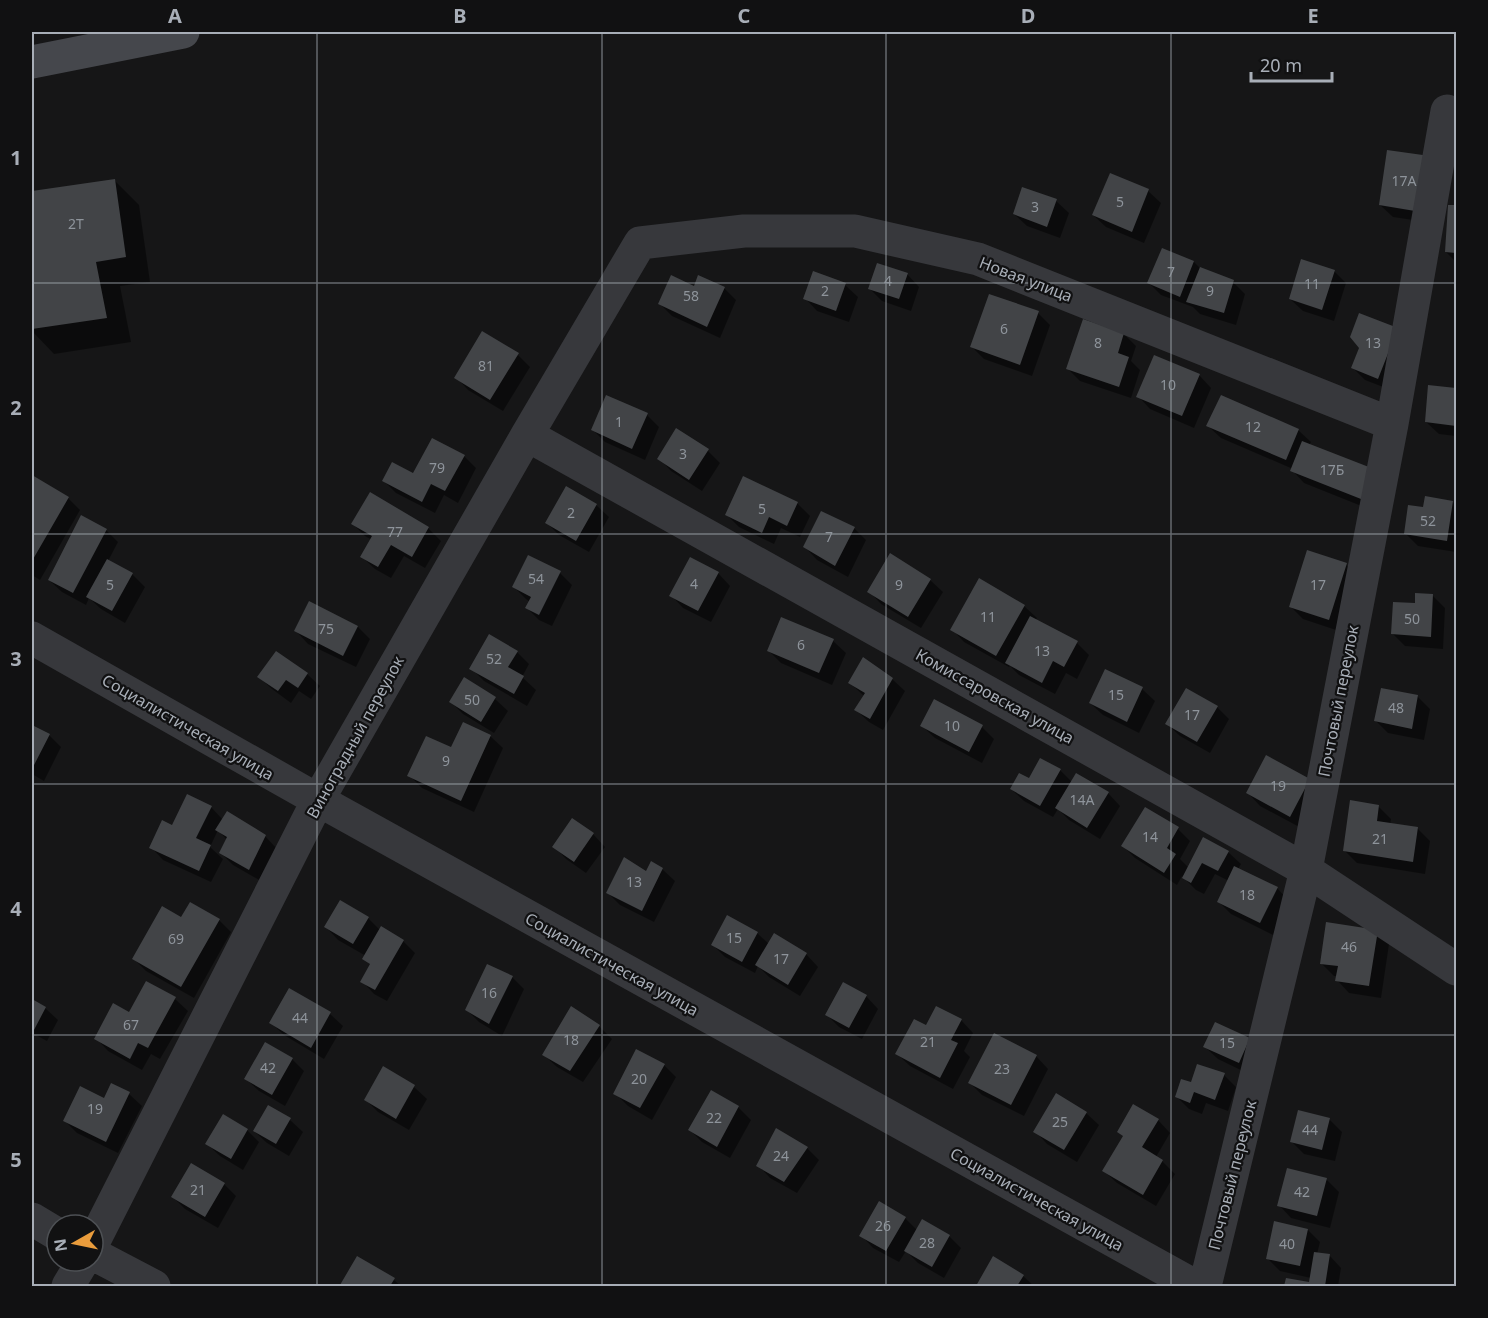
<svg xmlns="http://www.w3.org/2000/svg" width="1488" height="1318" font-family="'Noto Sans',sans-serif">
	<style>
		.shadow { fill: #0007 }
		.building { fill: #424447 }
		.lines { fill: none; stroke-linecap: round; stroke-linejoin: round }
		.street { stroke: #37383c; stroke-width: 33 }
		.secondary { stroke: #45474c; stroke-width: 33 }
		.grid { fill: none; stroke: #a8aeb7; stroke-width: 1.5; stroke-opacity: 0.55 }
		.labels { text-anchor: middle; stroke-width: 4.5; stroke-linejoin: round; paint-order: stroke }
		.number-label { font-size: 14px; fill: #8e949b }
		.street-label { font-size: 16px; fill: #a8aeb7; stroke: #111112 }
		.neatline { fill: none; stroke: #a8aeb7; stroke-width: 2 }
		.grid-label { font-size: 20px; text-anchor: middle; font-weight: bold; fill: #a8aeb7 }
	</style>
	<rect width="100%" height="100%" fill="#161617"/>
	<!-- shadow -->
	<path class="shadow" d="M1442,170L1433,223L1393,217L1380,205Z
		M1110,174L1148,191L1161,203L1144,243L1106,227L1093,215Z
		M114,180L139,205L150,282L120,286L131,342L54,354L32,331V192Z
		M1056,201L1069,213L1060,238L1027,226L1014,214Z
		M1450,206L1456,207V262L1446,252Z
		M1162,250L1194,262L1201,269L1233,282L1245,294L1236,325L1200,314L1193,307L1161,295L1149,283Z
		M1334,271L1346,283L1334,321L1303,311L1290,299Z
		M814,273L845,285L858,297L849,322L817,311L805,298Z
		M907,274L919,287L911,311L882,301L870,289Z
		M694,288H724L736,300L720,338L672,316L660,304Z
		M1038,313L1050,325L1032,376L984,359L972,347Z
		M1397,329L1391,390L1365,380L1353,368L1361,348Z
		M1124,334L1136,346L1131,361L1140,370L1131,398L1080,381L1068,369Z
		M518,355L530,367L503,411L468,390L456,377Z
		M1199,375L1211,388L1194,428L1150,409L1138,396Z
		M1430,387L1456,390V436L1439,434L1426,422Z
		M647,415L659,427L645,460L605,442L593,430Z
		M1208,426L1298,430L1311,442L1309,445L1374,511L1304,483L1292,470L1293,469L1221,438Z
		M677,430L708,451L720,463L702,491L671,471L659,458Z
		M464,456L476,468L458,503L444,495L435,513L396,493L384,481L414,475Z
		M32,477L68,498L80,510L40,580L32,575Z
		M1453,502L1456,506V552L1418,546L1405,533L1425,509Z
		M797,503L810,516L800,537L781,528L774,544L739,527L727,515Z
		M596,505L609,517L589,552L559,535L547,523Z
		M353,524L428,528L441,541L425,568L404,556L391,578L375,569L362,557L372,540L365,536Z
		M854,528L866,540L848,577L817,560L805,547Z
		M106,530L118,542L108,561L132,574L145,587L125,623L101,609L89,598L86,605L62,592L49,580Z
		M1308,552L1346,565L1359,577L1342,632L1303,619L1291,607Z
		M560,573L572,585L552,626L539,620L527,608L530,602L526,599L514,587Z
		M718,573L730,586L711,622L683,608L671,595Z
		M930,580L943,592L921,628L881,604L869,591Z
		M1433,596L1445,608L1443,649L1405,646L1392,633L1416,605Z
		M1024,606L1037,618L1035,621L1077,643L1089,655L1077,679L1066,673L1055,694L1019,675L1010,666L1009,667L964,642L952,629Z
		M782,619L833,641L846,653L832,685L781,663L769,651Z
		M358,627L370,639L356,667L308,644L296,631Z
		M517,652L529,664L522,677L536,690L527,706L484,681L471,668Z
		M307,674L320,686L311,699L299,691L291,703L272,689L259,677Z
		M464,679L495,699L508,711L494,733L463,714L451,702Z
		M892,679L905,691L883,730L869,722L856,710L864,696L850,683Z
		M1142,689L1155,701L1139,733L1103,715L1090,703Z
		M1417,696L1430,709L1424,740L1388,733L1376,721Z
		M1217,707L1229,719L1210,753L1180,736L1167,724Z
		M32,726L49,735L61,747L44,781L32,774Z
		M922,726L982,727L994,739L982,763L935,738Z
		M490,736L503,748L474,812L422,788L409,775L452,749Z
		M1266,757L1322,793L1303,829L1260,806L1248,793Z
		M1060,770L1072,782L1108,793L1120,806L1100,839L1069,820L1058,809L1053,817L1024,801L1011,789L1029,780Z
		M1378,806L1391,819L1390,824L1418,829L1430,841L1425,874L1357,863L1344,850Z
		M211,807L223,820L265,836L277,849L261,881L233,865L221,853L227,840L218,830L210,847L223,859L211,882L163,860L151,847L172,827Z
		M1145,809L1178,829L1190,841L1180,859L1189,868L1228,852L1241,864L1238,869L1277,888L1289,901L1273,935L1231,914L1219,902L1229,881L1215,874L1204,894L1196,890L1182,876L1177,885L1135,858L1123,846Z
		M593,834L605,847L586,873L566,859L554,846Z
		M662,869L675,881L654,922L620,905L608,893Z
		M368,918L380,930L403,941L415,953L387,1001L374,994L362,981L371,965L364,958L366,956L338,940L326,927Z
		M182,919L219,920L231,932L194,998L146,971L134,959Z
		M1377,932L1389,944L1381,998L1349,993L1337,980L1338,976H1334L1321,963Z
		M757,933L769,944L806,954L818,967L800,996L769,977L758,966L755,973L725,957L713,945Z
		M512,977L524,989L502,1036L479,1022L467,1010Z
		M147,983L175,999L188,1011L160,1059L151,1054L142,1070L108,1051L96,1038L129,1014Z
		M290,990L330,1014L343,1026L324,1059L284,1035L271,1023Z
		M866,996L878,1009L862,1039L839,1027L827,1015Z
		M32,1001L45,1008L58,1020L47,1041L32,1033Z
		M571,1009L599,1026L612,1039L583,1082L557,1067L544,1055Z
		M961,1020L973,1033L964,1051L970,1057L953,1089L910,1066L897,1054L927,1028Z
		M1249,1040L1251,1075L1218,1059L1205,1047Z
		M1036,1056L1048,1069L1024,1116L982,1095L970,1083Z
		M292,1059L304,1071L285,1106L259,1091L246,1079Z
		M664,1065L676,1077L652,1120L628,1106L615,1093Z
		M384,1069L414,1087L427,1099L409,1130L378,1112L366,1100Z
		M1224,1075L1236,1087L1228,1111L1206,1103L1202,1114L1189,1109L1177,1097L1192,1084Z
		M129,1094L142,1106L118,1153L77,1133L65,1121L105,1100Z
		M268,1107L290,1120L303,1132L289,1156L267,1143L254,1131Z
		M738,1107L751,1120L730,1158L702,1142L690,1130Z
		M1086,1113L1099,1125L1077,1162L1047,1144L1035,1131Z
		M1329,1119L1342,1132L1335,1161L1304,1154L1292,1142Z
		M1158,1120L1170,1133L1156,1157L1162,1161L1175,1174L1156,1206L1117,1183L1104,1171Z
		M247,1130L259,1142L243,1170L220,1156L207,1144Z
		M807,1148L819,1160L797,1193L770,1178L758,1165Z
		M1327,1180L1339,1192L1330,1228L1291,1218L1279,1205Z
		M224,1184L236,1196L218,1228L185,1209L173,1197Z
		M905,1218L917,1230L949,1236L961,1248L944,1278L918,1263L906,1251L899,1262L873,1248L861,1235Z
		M1308,1230L1320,1242L1317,1254L1329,1255L1341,1268L1338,1286H1286L1287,1280L1310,1284L1311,1278L1280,1271L1268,1259Z
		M994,1258L1023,1276L1034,1286H977Z
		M394,1280L401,1286H343L341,1285Z"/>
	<!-- building -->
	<path class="building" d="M1387,150L1430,156L1421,212L1379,205Z
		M1110,173L1149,189L1132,232L1092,215Z
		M115,179L126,257L96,262L107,318L32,329V191Z
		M1022,187L1057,199L1047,227L1013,214Z
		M1448,205H1456V253L1445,252Z
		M1162,248L1194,261L1180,297L1147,283Z
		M1301,259L1335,270L1322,310L1289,299Z
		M877,263L908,273L899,299L868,289Z
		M1200,267L1234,280L1224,313L1186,302Z
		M813,271L846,283L836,311L803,299Z
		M671,275L694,286L698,275L725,287L707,327L658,304Z
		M989,294L1039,311L1020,365L970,347Z
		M1359,313L1398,328L1378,379L1351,368L1359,348L1350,337Z
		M1083,319L1124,333L1118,353L1129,357L1119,387L1066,369Z
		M482,331L519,353L490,400L454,378Z
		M1154,355L1200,374L1182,416L1136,397Z
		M1428,385L1456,388V426L1425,422Z
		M606,395L648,413L632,449L591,430Z
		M1221,395L1299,429L1286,460L1206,426Z
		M676,428L709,449L689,480L657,459Z
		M432,438L465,455L445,491L431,484L422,502L382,481L392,462L413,473Z
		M1302,441L1374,469L1361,499L1290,471Z
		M32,475L69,497L32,561Z
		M743,476L798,502L787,526L769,517L762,533L725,515Z
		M566,486L597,504L576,541L545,523Z
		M370,492L429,527L412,557L391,545L378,567L360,557L372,536L351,524Z
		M1425,496L1453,501L1447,541L1404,534L1408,505L1423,507Z
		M821,511L855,527L835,566L803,547Z
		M81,515L107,529L73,593L48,580Z
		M1307,550L1347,563L1329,620L1289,607Z
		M890,553L931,579L908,617L867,592Z
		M528,555L561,571L539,615L525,608L531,597L512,587Z
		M690,557L719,572L698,611L669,596Z
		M107,559L133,573L112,611L86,597Z
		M979,578L1025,605L996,656L950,630Z
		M1415,593L1433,594L1431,637L1391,634L1393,602L1415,603Z
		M309,601L358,626L343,656L294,631Z
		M1030,616L1078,641L1064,667L1053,661L1042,683L1005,663Z
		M781,617L834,639L819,673L767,651Z
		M489,634L518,651L508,667L524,676L514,694L469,669Z
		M276,651L308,673L298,688L286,680L278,691L257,677Z
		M863,657L893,678L870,719L854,710L865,693L848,683Z
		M1105,669L1143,687L1127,722L1089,703Z
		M464,677L496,697L481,722L449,702Z
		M1186,688L1218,706L1197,742L1165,724Z
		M1381,688L1418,695L1412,729L1374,721Z
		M934,699L983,725L969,752L920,726Z
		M463,722L491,735L461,801L407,776L426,736L451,747Z
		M32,725L50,734L32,769Z
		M1266,755L1310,779L1290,817L1246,793Z
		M1040,758L1061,769L1040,806L1010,789L1019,773L1029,778Z
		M1076,773L1109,792L1087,828L1055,808Z
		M187,794L212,806L196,838L211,845L199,871L149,848L162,820L172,825Z
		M1350,800L1379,805L1377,821L1418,827L1413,862L1343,851Z
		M1145,807L1179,827L1167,848L1176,854L1164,873L1121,846Z
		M227,811L266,835L249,870L219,853L227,837L215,830Z
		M572,818L594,833L574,862L552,847Z
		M1203,837L1229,851L1218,871L1202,863L1191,883L1182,878Z
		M624,857L646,871L651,861L663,868L642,911L606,893Z
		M1234,866L1278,887L1260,923L1217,902Z
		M340,900L369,917L353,944L324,927Z
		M190,902L220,919L181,987L132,959L162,906L181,917Z
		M727,915L758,932L742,962L711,945Z
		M1326,922L1378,930L1369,986L1335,981L1338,966L1320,964Z
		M381,926L404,940L375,990L360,982L370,964L362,959Z
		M774,933L807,953L788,985L755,965Z
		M487,964L513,976L489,1024L465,1010Z
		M146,981L176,997L148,1048L138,1043L130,1059L94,1039L113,1003L129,1012Z
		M843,982L867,995L849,1028L825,1015Z
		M289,988L331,1012L311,1048L269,1023Z
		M32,999L46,1007L34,1030L32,1029Z
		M571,1006L600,1025L570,1071L542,1055Z
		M936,1006L962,1019L951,1040L958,1043L940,1078L895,1054L914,1019L926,1025Z
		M1215,1022L1250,1038L1239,1063L1203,1047Z
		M994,1033L1037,1055L1011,1105L968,1083Z
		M265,1042L293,1058L272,1095L244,1079Z
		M636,1049L665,1064L640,1108L613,1094Z
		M1197,1064L1225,1073L1215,1100L1194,1092L1190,1103L1175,1097L1181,1079L1191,1082Z
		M383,1066L415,1085L396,1119L364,1100Z
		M111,1083L130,1092L106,1142L63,1121L80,1086L104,1098Z
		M711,1090L739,1106L717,1147L688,1130Z
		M1056,1093L1087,1112L1064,1150L1033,1132Z
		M1133,1104L1159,1119L1142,1147L1163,1160L1143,1195L1102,1171L1123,1136L1117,1132Z
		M268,1105L291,1118L276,1144L253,1131Z
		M1298,1110L1330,1118L1322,1150L1290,1142Z
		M223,1114L248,1129L231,1159L205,1144Z
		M776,1128L808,1147L784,1182L756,1166Z
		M191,1163L225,1183L205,1217L171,1197Z
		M1287,1168L1327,1178L1317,1216L1277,1206Z
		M879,1201L906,1217L886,1251L859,1236Z
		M922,1219L950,1235L932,1267L904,1251Z
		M1274,1221L1308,1229L1300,1266L1266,1259Z
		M1314,1252L1330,1254L1325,1286H1284L1286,1278L1309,1282Z
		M357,1256L395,1278L390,1286H342L340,1285Z
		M993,1256L1024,1275L1017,1286H976Z"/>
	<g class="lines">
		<!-- street -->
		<path class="street" d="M527,435L1306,870L1456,969
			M32,638L318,800L1195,1286
			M32,1219L57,1234
			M93,1243L318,800L527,435L640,243L744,231H855L978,259L1392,424
			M93,1254L154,1286
			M68,1286L83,1261
			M1205,1286L1306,870L1392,424L1447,111"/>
		<!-- secondary -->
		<path class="secondary" d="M32,62L183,32"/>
	</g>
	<!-- grid -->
	<path class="grid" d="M317,32V1286M602,32V1286M886,32V1286M1171,32V1286M32,283H1456M32,534H1456M32,784H1456M32,1035H1456"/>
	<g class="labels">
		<!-- number labels -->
		<g class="number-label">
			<text x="1404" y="186">17А</text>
			<text x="1120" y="207">5</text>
			<text x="1035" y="212">3</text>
			<text x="76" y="229">2Т</text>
			<text x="1171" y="277">7</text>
			<text x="888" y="286">4</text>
			<text x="1312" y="289">11</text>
			<text x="825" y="296">2</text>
			<text x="1210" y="296">9</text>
			<text x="691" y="301">58</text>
			<text x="1004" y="334">6</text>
			<text x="1098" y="348">8</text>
			<text x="1373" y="348">13</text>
			<text x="486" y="371">81</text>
			<text x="1168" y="390">10</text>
			<text x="619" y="427">1</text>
			<text x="1253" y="432">12</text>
			<text x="683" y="459">3</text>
			<text x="437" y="473">79</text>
			<text x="1332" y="475">17Б</text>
			<text x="762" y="514">5</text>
			<text x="571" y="518">2</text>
			<text x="1428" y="526">52</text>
			<text x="395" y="537">77</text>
			<text x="829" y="542">7</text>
			<text x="536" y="584">54</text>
			<text x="694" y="589">4</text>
			<text x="110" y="590">5</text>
			<text x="899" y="590">9</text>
			<text x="1318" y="590">17</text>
			<text x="988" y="622">11</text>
			<text x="1412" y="624">50</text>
			<text x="326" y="634">75</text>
			<text x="801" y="650">6</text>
			<text x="1042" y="656">13</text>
			<text x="494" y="664">52</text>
			<text x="1116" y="700">15</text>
			<text x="472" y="705">50</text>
			<text x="1396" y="713">48</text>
			<text x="1192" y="720">17</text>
			<text x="952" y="731">10</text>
			<text x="446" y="766">9</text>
			<text x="1278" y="791">19</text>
			<text x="1082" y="805">14А</text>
			<text x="1150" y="842">14</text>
			<text x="1380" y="844">21</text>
			<text x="634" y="887">13</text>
			<text x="1247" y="900">18</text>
			<text x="734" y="943">15</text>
			<text x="176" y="944">69</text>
			<text x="1349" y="952">46</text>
			<text x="781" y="964">17</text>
			<text x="489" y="998">16</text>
			<text x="300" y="1023">44</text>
			<text x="131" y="1030">67</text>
			<text x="571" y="1045">18</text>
			<text x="928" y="1047">21</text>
			<text x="1227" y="1048">15</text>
			<text x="268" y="1073">42</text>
			<text x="1002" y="1074">23</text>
			<text x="639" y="1084">20</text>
			<text x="95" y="1114">19</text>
			<text x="714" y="1123">22</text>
			<text x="1060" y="1127">25</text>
			<text x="1310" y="1135">44</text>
			<text x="781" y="1161">24</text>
			<text x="198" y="1195">21</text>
			<text x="1302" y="1197">42</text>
			<text x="883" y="1231">26</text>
			<text x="927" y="1248">28</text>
			<text x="1287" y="1249">40</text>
		</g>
		<!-- street labels -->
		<g class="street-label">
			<text transform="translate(1026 279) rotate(21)" y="6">Новая улица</text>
			<text transform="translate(995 696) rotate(29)" y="6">Комиссаровская улица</text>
			<text transform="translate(1338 701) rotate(-79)" y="6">Почтовый переулок</text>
			<text transform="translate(188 727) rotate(30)" y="6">Социалистическая улица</text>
			<text transform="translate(355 737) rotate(-61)" y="6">Виноградный переулок</text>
			<text transform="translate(612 964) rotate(29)" y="6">Социалистическая улица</text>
			<text transform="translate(1232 1175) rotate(-76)" y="6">Почтовый переулок</text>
			<text transform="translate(1037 1199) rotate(29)" y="6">Социалистическая улица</text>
		</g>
	</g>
	<!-- border -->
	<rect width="1488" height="1318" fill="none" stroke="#111112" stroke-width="66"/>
	<!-- north arrow -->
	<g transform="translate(75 1243) rotate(261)"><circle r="28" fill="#111112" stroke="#4d5054" stroke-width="1.5"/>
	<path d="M0-4.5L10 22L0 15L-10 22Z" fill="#e99c3c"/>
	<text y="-9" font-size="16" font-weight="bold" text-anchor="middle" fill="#a8aeb7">N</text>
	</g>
	<!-- scale -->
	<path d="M1251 72v9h81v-9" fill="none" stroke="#a8aeb7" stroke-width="3"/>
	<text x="1260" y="72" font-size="18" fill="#a8aeb7" stroke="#111112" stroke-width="4.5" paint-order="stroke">20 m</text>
	<rect x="33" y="33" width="1422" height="1252" class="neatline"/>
	<g class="grid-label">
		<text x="175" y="23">A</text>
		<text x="460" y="23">B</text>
		<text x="744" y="23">C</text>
		<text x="1028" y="23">D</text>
		<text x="1313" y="23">E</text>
		<text x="16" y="165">1</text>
		<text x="16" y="415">2</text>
		<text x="16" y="666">3</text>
		<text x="16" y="916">4</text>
		<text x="16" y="1167">5</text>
	</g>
</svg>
